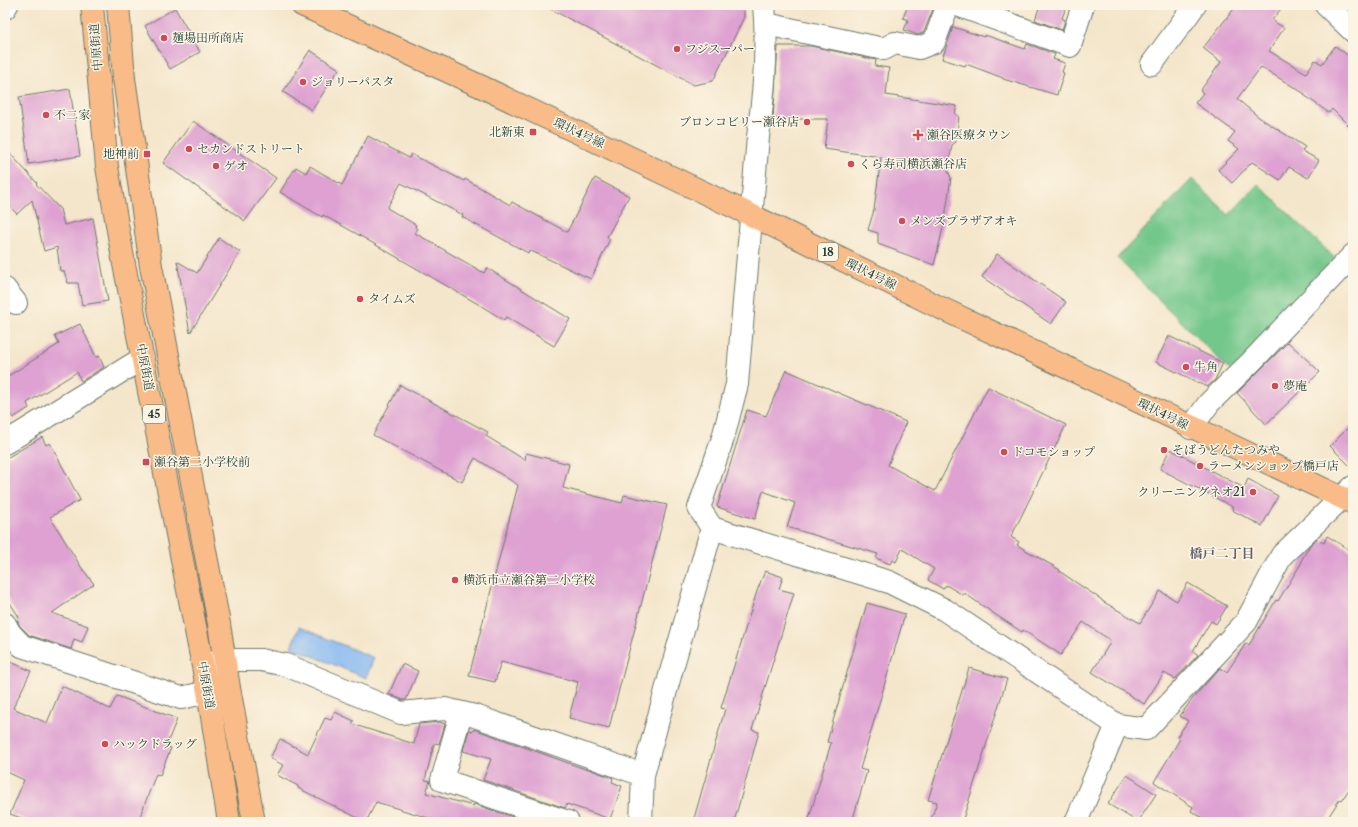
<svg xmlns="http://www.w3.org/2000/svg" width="1358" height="827" font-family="'Libre Caslon Text','Noto Serif JP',serif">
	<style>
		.green { fill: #73c78b; stroke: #498260 }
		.water { fill: #85b8f2; stroke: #527a93 }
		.building { fill: #dea1d2 }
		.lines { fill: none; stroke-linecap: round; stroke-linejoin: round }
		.minor-casing { stroke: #6a7869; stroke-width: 24 }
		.primary-casing { stroke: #6a7869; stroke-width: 24 }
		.minor { stroke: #fff; stroke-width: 22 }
		.primary { stroke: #f9bc89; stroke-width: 22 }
		.poi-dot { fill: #d1495b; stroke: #fcf5e5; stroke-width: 1.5 }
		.labels { text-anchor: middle; stroke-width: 3; stroke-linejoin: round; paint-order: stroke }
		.shield { fill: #fcf5e5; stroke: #617469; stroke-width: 1 }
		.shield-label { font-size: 11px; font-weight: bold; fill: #1f3d34 }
		.poi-label { font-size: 12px; fill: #1f3d34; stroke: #fcf5e5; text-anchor: start }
		.street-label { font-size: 12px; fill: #1f3d34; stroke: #fcf5e5 }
		.neighbourhood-label { font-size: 13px; font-weight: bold; fill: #62606b; stroke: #fcf5e5 }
	</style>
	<rect width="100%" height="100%" fill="#fcf5e5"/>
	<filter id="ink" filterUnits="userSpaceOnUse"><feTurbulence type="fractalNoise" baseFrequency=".025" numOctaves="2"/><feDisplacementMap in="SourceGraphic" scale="8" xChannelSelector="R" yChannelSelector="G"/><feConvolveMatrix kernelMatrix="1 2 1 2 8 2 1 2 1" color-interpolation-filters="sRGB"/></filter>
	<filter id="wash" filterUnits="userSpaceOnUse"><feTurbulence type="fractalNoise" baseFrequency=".012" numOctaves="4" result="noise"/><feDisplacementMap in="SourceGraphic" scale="16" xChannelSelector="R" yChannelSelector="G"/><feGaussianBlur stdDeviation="0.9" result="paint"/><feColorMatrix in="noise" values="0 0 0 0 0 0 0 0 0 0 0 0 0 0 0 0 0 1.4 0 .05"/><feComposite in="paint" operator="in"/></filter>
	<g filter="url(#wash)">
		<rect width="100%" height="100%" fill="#f4e6cb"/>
		<!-- green -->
		<path class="green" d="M1192,179L1229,215L1258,184L1339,262L1233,373L1117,258Z"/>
		<!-- water -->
		<path class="water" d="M299,627L374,658L366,678L291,647Z"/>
		<g id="blocks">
			<!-- building -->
			<path class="building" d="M543,5H744V17L713,81L694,85Z
				M908,5H922L933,9L924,32L918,35L904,30L908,20L903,18Z
				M1040,5H1067L1062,18L1065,20L1062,30L1035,20Z
				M1237,5H1284L1272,20L1284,28L1269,51L1306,73L1315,60L1322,64L1335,46L1353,59V130L1332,109L1329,113L1304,95L1305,94L1261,67L1237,99L1260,118L1305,147L1302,151L1319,160L1308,178L1289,167L1280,180L1252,162L1232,183L1218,170L1239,149L1228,141L1235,132L1195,103L1203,93L1200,91L1221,62L1203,48Z
				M175,8L200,52L170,69L145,26Z
				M953,27L984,37L985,35L1025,49L1027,44L1055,54L1053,59L1065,63L1062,72L1064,73L1057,95L1003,79V78L966,64L965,66L942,59Z
				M778,46H811L876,60L875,66L889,68L886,95L957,106L955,114L959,116L956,142L952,145L948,171L951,178L944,224L934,265L878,244V233L868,230L874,210L881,157L824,149L828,119H773Z
				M310,50L339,69L312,110L283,92Z
				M70,89L80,156L29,164L19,97Z
				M193,121L276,178L245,221L163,163Z
				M368,136L409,158L411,154L464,181L465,179L510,205L512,202L567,232L595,178L629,196L607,237L610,239L591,279L529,250L528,253L462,217L463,215L401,183L387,208L416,225L415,227L417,229L415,233L484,273L487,268L570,319L554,346L506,317L504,320L478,304L357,234L323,215L322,217L280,192L296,167L306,173L310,166L342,185Z
				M5,148L37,183L36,184L60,209L64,225L93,218L108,301L82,305L78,283H68L64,271H60L57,247L44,251L32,200L17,214L5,202Z
				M219,238L240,252L190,333L177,261L197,273Z
				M997,254L1066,302L1051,324L982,277Z
				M80,324L96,357L99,356L104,367L81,381L77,372L27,403L29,408L13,418L5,406V378L59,344L55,336Z
				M1169,336L1223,363L1215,380L1207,387L1156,362Z
				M1288,342L1320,372L1266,424L1237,393Z
				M786,370L906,422L888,465L935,491L988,387L1066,425L1011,537L1019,542L1017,545L1060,570L1059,571L1102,600V601L1140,623L1160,591L1177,601L1188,583L1227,606L1216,624L1211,621L1193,651L1198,655L1175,679L1164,673L1144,704L1092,672L1110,643L1109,642L1110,640L1083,622L1061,655L1023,630L1022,632L996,615L964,593L963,595L946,585L943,589L928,580L934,569L902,549L896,562L892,560L890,564L876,558L878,554L787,527L795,503L763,491L755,519L717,507L747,410L766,416Z
				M400,385L488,432L486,436L525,460L526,453L569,464L563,488L622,503L624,495L667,505L609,728L569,718L578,682L501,662L495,682L469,676L518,485L475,458L462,482L373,435Z
				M1353,423V469L1330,446Z
				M42,437L46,445L50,443L80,500L50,517L81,567L94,584L52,613L88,626L82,642L74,639L71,649L29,635L20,626L17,620L19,617L5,595V459Z
				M1170,449L1244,488L1248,479L1278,496L1262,526L1232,510L1233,507L1160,469Z
				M1327,536L1353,552V783L1342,800L1340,799L1325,822H1209L1191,811L1193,807L1154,782L1180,739L1177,737L1188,721L1180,716L1193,698L1220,668L1227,672L1246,643L1249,645L1276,600L1278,601L1302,562L1301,561L1310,545L1317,539L1324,543Z
				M765,571L783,577L779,589L794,593L752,730L759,732L734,822H693L725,709L721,708L757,591Z
				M867,603L905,614L860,769L867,771L852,822H808L831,743L827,742Z
				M11,662L31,671L13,708L47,723L62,686L110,709L117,696L177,719L166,746L171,748L160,775L156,774L138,822H32L10,814L24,780L5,771V674Z
				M402,664L418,671L406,700H403L389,694Z
				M969,668L1007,679L962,822H930L937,802L928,800Z
				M335,712L354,721L352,724L414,744L419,724L439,722L445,724L439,744L436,743L434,744L425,780L430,781L426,793L473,806L474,804L528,822H442L376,802L366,822L298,788V786L277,775L283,765L270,758L280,739L308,754L325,718L331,720Z
				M474,729L585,769L586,768L613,778L612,782L622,786L610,819L567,804L565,808L483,780L491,759L463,751L469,730L473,731Z
				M1127,775L1156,794L1138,822L1108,804Z"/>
		</g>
	</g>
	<g filter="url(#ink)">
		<use href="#blocks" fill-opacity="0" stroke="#6a7869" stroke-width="1"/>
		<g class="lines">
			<!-- minor casing -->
			<g class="minor-casing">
				<path id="minor" d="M957,5L1070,46L1083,5
					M1326,5L1353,31
					M5,8L7,5
					M766,24L884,49L895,43L919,48L934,42L948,5
					M1152,64L1195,5
					M5,289L16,303
					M1191,428L1209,403L1251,362L1353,255
					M5,443L143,358
					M712,528L699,508L723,438L737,384L758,137C764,94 768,48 764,5
					M5,624L10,633L22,646L181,698L226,688
					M206,664L225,660H261L286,665L401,713L445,709L475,716L643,775
					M461,713L442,780L568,822
					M641,822L643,775L671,672L712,528L889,582L945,610L1117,725
					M1076,822L1117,725L1146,729L1246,622L1282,555L1353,487"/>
			</g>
			<!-- primary casing -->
			<g class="primary-casing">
				<path id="primary" d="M92,5L107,167L124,264L208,692L229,822
					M118,5L124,78L151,266L219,624L229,688L254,822
					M302,5L480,86L751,215L943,309L1353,503"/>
			</g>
			<!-- minor -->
			<use href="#minor" class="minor"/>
			<!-- primary -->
			<use href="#primary" class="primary"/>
		</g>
	</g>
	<!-- markers -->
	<g class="poi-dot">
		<circle cx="164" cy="38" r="4"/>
		<circle cx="677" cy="49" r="4"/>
		<circle cx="303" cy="82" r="4"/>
		<circle cx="46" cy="115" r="4"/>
		<circle cx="807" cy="122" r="4"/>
		<rect x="529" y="128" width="8" height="8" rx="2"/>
		<path d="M916 129h4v4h4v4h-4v4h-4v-4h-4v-4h4z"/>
		<circle cx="189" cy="149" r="4"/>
		<rect x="143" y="150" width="8" height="8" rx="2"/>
		<circle cx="851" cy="164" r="4"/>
		<circle cx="216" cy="166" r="4"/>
		<circle cx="902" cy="221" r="4"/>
		<circle cx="360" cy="299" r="4"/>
		<circle cx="1186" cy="367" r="4"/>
		<circle cx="1275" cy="386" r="4"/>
		<circle cx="1164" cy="450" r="4"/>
		<circle cx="1004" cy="452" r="4"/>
		<rect x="142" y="458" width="8" height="8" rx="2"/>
		<circle cx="1200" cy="466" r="4"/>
		<circle cx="1253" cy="492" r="4"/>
		<circle cx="455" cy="580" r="4"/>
		<circle cx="105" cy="744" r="4"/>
	</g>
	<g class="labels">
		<!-- shield labels -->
		<g class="shield">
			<rect x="818" y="243" width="20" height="18" rx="3"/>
			<rect x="143" y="405" width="22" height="18" rx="3"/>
		</g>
		<g class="shield-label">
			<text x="828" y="256">18</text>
			<text x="154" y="418">45</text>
		</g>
		<!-- poi labels -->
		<g class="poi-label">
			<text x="172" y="42">麺場田所商店</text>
			<text x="685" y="53">フジスーパー</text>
			<text x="311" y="86">ジョリーパスタ</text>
			<text x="54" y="119">不二家</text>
			<text x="799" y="126" text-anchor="end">ブロンコビリー瀬谷店</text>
			<text x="525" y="136" text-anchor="end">北新東</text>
			<text x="927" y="139">瀬谷医療タウン</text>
			<text x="197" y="153">セカンドストリート</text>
			<text x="139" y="158" text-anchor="end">地神前</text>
			<text x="859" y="168">くら寿司横浜瀬谷店</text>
			<text x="224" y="170">ゲオ</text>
			<text x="910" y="225">メンズプラザアオキ</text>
			<text x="368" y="303">タイムズ</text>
			<text x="1194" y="371">牛角</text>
			<text x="1283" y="390">夢庵</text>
			<text x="1172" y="454">そばうどんたつみや</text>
			<text x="1012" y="456">ドコモショップ</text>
			<text x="154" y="466">瀬谷第二小学校前</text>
			<text x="1208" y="470">ラーメンショップ橋戸店</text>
			<text x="1245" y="496" text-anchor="end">クリーニングネオ21</text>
			<text x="463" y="584">横浜市立瀬谷第二小学校</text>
			<text x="113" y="748">ハックドラッグ</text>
		</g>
		<!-- street labels -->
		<g class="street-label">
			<text transform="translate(96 47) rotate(-95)" y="4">中原街道</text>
			<text transform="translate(579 133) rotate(25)" y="4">環状4号線</text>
			<text transform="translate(871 274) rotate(26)" y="4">環状4号線</text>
			<text transform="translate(145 367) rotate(79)" y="4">中原街道</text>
			<text transform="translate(1163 414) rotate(26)" y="4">環状4号線</text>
			<text transform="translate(206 685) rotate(80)" y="4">中原街道</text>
		</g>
		<!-- neighbourhood labels -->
		<g class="neighbourhood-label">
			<text x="1222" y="558">橋戸二丁目</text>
		</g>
	</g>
	<!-- margin -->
	<rect width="1358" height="827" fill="none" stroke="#fcf5e5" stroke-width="20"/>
</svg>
